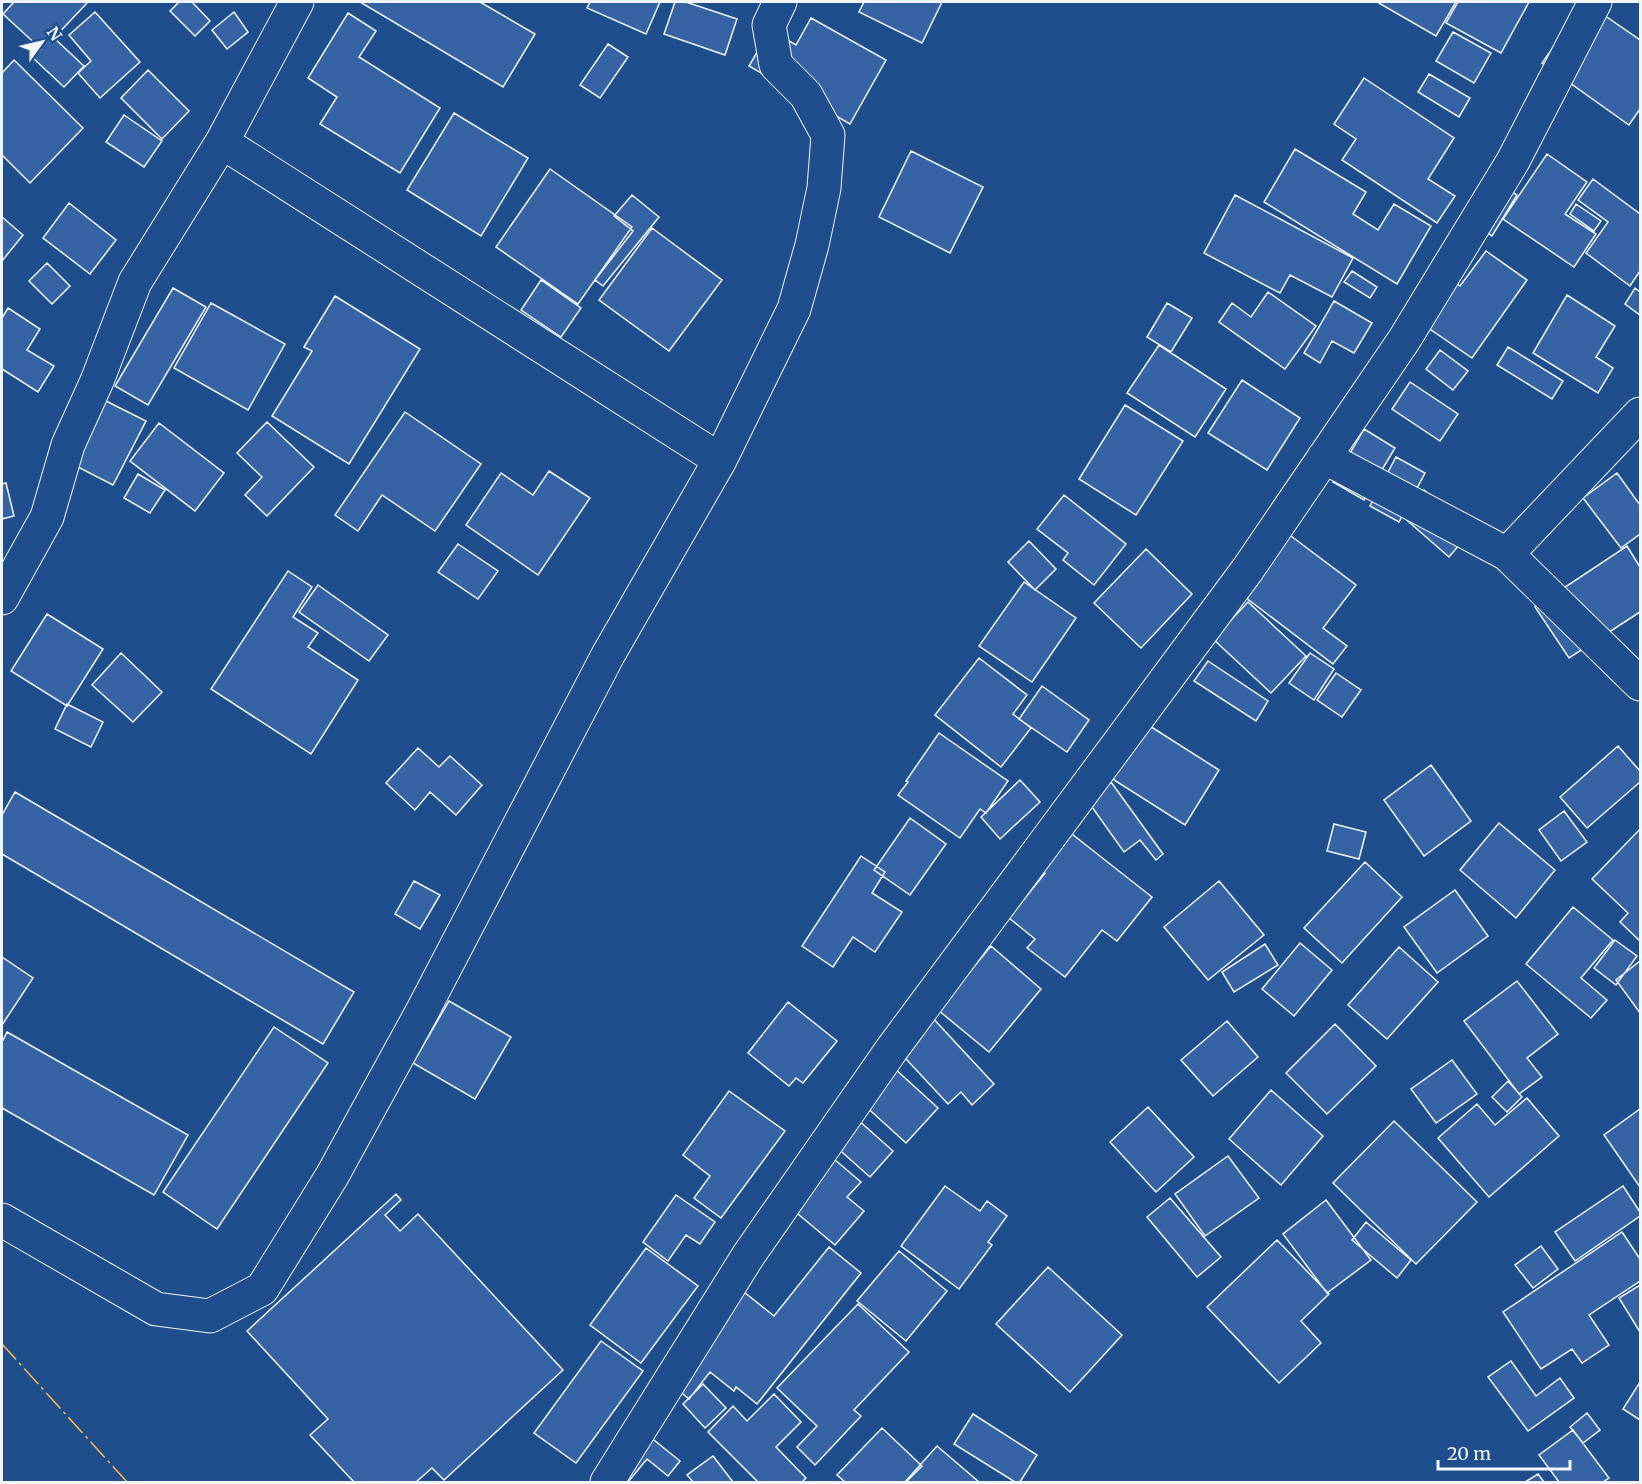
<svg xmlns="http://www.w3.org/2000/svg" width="1642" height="1484" font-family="Merriweather,serif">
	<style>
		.building { fill: #3563a3; stroke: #f2f6ff; stroke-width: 1.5 }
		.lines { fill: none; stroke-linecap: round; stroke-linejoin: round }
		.street-casing { stroke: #f2f6ff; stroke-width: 35 }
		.street { stroke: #1f4e8c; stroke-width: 33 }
		.power { stroke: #ffb74d; stroke-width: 1.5; stroke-dasharray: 21 4.5 3 4.5; stroke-linecap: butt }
	</style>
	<rect width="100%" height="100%" fill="#1f4e8c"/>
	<!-- building -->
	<path class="building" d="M14,2H85L87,3L54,38L84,66L64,87L33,58L41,49L3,14Z
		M179,2H192L210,21L195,36L170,11Z
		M360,2H480L535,34L503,87Z
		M590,2H660L646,34L587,8Z
		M675,2H686L737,19L725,55L664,34Z
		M864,2H942L922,43L859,12Z
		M1377,2H1456L1436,36Z
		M1458,2H1529L1501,53L1446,23Z
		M1585,2L1640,40V109L1629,125L1542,63Z
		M95,12L140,62L100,98L78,73L91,61L69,35Z
		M234,12L248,32L227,49L212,30Z
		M348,13L376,31L359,57L440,108L400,173L320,124L337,97L308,78Z
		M811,18L886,60L850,124L749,66L770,30L796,45Z
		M1453,32L1491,53L1474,83L1436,61Z
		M608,44L628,57L600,98L580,85Z
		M14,60L83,128L30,183L2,155V73Z
		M148,70L189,111L162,139L121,98Z
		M1429,74L1470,98L1459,117L1418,92Z
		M1364,78L1454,138L1428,179L1455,196L1437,223L1342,160L1356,139L1334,124Z
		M454,113L528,158L481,236L407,190Z
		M124,115L162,141L144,167L106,142Z
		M1295,149L1366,192L1353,214L1378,230L1394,204L1431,226L1397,284L1264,202Z
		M911,151L983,187L950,253L879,217Z
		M1547,154L1587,182L1565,214L1596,234L1574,267L1503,219Z
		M550,169L632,227L578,304L496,247Z
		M1593,179L1640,214V271L1630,286L1586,253L1608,222L1578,200Z
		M1498,183L1517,195L1492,236L1472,223Z
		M632,195L659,217L603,286L595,280L633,231L614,216Z
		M1235,195L1353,258L1332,297L1290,275L1280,293L1204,253Z
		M69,203L116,240L90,274L43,238Z
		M1576,204L1601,221L1594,231L1570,214Z
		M2,217L23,235L2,261Z
		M652,228L722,280L669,351L599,300Z
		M1486,251L1527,280L1472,358L1408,314L1439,271L1460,286Z
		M47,263L70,286L52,304L29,281Z
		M1352,271L1377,287L1370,298L1344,282Z
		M541,280L581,308L561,337L521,310Z
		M173,288L206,307L148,405L115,386Z
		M1635,288L1640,292V315L1625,304Z
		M1268,292L1316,326L1285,369L1219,322L1232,303L1251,317Z
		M1567,295L1615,326L1596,357L1613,368L1598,393L1533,353Z
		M335,296L420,349L349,464L272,416L312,351L304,347Z
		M1334,301L1372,323L1354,353L1332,341L1320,363L1304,353Z
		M211,303L285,344L248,410L174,368Z
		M1167,303L1192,318L1171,352L1147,337Z
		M8,308L40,329L27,350L54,366L38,392L2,369V318Z
		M1159,345L1226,389L1195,437L1127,393Z
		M1508,347L1563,381L1552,399L1497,365Z
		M1440,350L1468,371L1453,390L1426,369Z
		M1242,380L1300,418L1267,470L1208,433Z
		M1410,382L1458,414L1440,441L1392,409Z
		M102,399L146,421L113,485L70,463Z
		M1125,405L1183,441L1136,515L1079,479Z
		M405,412L481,464L435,531L382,495L358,531L335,515Z
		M267,422L314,467L267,516L245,495L262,477L237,453Z
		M159,423L224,473L195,511L130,461Z
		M1364,429L1395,448L1364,500L1333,482Z
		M1396,457L1425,473L1399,522L1370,506Z
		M549,471L590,498L538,575L466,525L501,473L533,495Z
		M1617,473L1640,505V534L1621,548L1583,498Z
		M138,474L165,490L150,513L124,498Z
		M6,483L14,516L2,519V484Z
		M1424,490L1471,531L1449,557L1402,516Z
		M1064,495L1126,544L1094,585L1063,560L1068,553L1037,529Z
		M1287,533L1356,585L1323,628L1347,646L1333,664L1241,594Z
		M1029,541L1056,569L1035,590L1008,562Z
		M458,544L498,571L478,599L438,572Z
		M1627,546L1640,567V612L1569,658L1535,607Z
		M1146,549L1192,594L1141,648L1094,603Z
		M288,571L312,587L293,617L318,633L308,647L358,680L311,754L211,689Z
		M1024,582L1076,618L1032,682L979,646Z
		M318,585L388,635L369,661L299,612Z
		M1248,602L1306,656L1271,693L1213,639Z
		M47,614L103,649L67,706L11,671Z
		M121,653L162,692L133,722L92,685Z
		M1310,653L1334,669L1314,700L1289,683Z
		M979,658L1027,695L1013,714L1031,728L1001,767L935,715Z
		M1208,661L1268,701L1256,721L1194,681Z
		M1336,673L1361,690L1342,717L1317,700Z
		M1042,686L1089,720L1067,752L1019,719Z
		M67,704L103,722L91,747L55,729Z
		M1145,723L1219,770L1185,825L1111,778Z
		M939,733L1008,781L986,813L980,809L960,838L898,795L908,782L906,781Z
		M1618,746L1640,771V782L1587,828L1560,797Z
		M418,748L439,767L450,756L482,785L456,815L430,792L415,810L386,783Z
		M1431,765L1471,821L1424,856L1384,800Z
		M1020,780L1040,802L1000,839L981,817Z
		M1111,782L1163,854L1156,860L1140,840L1124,852L1087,800Z
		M15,792L354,992L323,1044L2,854V815Z
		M1564,811L1587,842L1561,861L1539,830Z
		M910,818L946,844L910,895L874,870Z
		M1499,823L1555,870L1516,918L1460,870Z
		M1334,824L1366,832L1359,859L1327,851Z
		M1063,827L1152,897L1117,941L1102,930L1065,977L1027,948L1035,939L1009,918L1045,873L1034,864Z
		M1640,829V941L1620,922L1628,913L1592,879Z
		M861,856L885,872L872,893L902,912L875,952L853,937L833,967L802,946Z
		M1365,862L1402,897L1342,963L1304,928Z
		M414,881L440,895L420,929L395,914Z
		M1219,881L1264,935L1208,980L1164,927Z
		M1455,890L1488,936L1437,973L1404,927Z
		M1573,907L1613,940L1581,978L1607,1000L1591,1018L1526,964Z
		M1615,940L1637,956L1616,985L1594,968Z
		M1300,943L1332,970L1294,1016L1262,989Z
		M1265,944L1278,965L1234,992L1222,972Z
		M991,946L1041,989L989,1052L938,1010Z
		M1399,947L1438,982L1387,1039L1348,1005Z
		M2,957L33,978L2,1025Z
		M1640,961V1013L1616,980Z
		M1517,981L1558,1034L1527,1058L1542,1077L1519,1094L1464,1021Z
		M449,1001L511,1037L475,1099L413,1063Z
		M788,1002L837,1041L803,1083L796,1078L789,1086L748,1053Z
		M929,1014L994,1084L972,1105L961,1092L948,1104L894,1046Z
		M1227,1021L1258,1057L1213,1096L1181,1060Z
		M1335,1024L1376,1066L1327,1114L1286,1073Z
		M274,1027L328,1063L217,1229L163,1192Z
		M7,1032L188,1135L154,1195L2,1108V1042Z
		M883,1058L938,1108L906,1143L851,1093Z
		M1452,1060L1477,1094L1436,1123L1411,1089Z
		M1508,1081L1522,1097L1507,1112L1492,1097Z
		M1271,1090L1323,1136L1281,1185L1229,1139Z
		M729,1091L785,1131L721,1218L694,1198L710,1176L683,1155Z
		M1527,1098L1559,1136L1489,1197L1438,1138L1477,1104L1495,1125Z
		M1148,1107L1194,1157L1156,1192L1110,1142Z
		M1640,1109V1187L1604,1135Z
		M857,1119L893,1151L870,1177L834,1145Z
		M1394,1121L1477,1202L1416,1264L1333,1183Z
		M828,1154L861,1182L847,1197L864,1211L835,1245L786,1204Z
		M1228,1156L1259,1198L1205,1236L1175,1194Z
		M945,1186L980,1211L987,1201L1007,1216L988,1242L992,1245L959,1289L901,1246Z
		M1623,1186L1640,1212V1216L1575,1261L1555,1232Z
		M396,1194L401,1200L385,1215L400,1231L418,1214L563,1370L444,1480L432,1468L416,1482H354L310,1435L328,1419L247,1331Z
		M676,1195L715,1222L700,1244L686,1235L668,1261L643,1242Z
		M1170,1198L1221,1257L1197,1277L1147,1217Z
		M1326,1200L1371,1260L1327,1293L1283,1234Z
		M1366,1222L1411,1260L1397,1278L1352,1240Z
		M1622,1232L1640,1259V1281L1589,1315L1609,1345L1582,1363L1572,1349L1541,1369L1503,1312Z
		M1277,1240L1329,1294L1301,1321L1321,1343L1279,1383L1207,1307Z
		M1541,1246L1558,1269L1533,1288L1515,1265Z
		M829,1247L861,1273L757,1404L736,1387L734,1391L710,1372L689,1399L666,1380L739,1288L774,1316Z
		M646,1248L698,1286L641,1363L590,1325Z
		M899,1251L947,1291L906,1341L857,1301Z
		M1048,1267L1122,1335L1070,1392L996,1324Z
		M1640,1285V1332L1619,1298Z
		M858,1304L909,1352L854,1410L861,1416L815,1465L797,1447L817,1426L777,1388Z
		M601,1341L643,1371L576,1463L534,1433Z
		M1511,1361L1536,1396L1560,1378L1574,1398L1528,1431L1488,1377Z
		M1640,1382V1420L1623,1409Z
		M703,1384L726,1408L705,1428L683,1404Z
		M774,1394L801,1422L776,1447L806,1478L802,1482H758L708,1432L733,1406L747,1421Z
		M1587,1413L1600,1430L1583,1443L1570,1427Z
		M973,1414L1037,1455L1020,1482H1015L954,1444Z
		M634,1424L680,1461L668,1476L647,1459L628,1482H625Z
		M882,1428L922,1466L906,1482H845L837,1475Z
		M1573,1430L1609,1478L1603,1482H1559L1539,1455Z
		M937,1446L979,1482H905Z
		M713,1456L733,1482H693L687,1475Z
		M1538,1474L1544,1482H1525Z"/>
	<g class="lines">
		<!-- street casing -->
		<g class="street-casing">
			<path id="street" d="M222,142L720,460
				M1324,457L1507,554L1640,414
				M1507,554L1640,684
				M2,598L47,517L68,445L97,381L135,282L222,142L297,2
				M2,1220L156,1309L210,1316L262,1289L332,1176L423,1010L608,655L720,460L794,309L812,245L824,188L828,135L806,95L776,65L769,25L780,2
				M607,1482L748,1256L892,1049L1248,569L1404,340L1513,161L1595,2"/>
		</g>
		<!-- street -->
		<use href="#street" class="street"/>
		<!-- power -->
		<path class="power" d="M2,1344L127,1482"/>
	</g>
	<!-- border -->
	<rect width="1642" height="1484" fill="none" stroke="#f2f6ff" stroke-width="6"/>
	<!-- north arrow -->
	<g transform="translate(42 42) rotate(56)" stroke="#1f4e8c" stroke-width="4.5" paint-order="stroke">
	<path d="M0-4.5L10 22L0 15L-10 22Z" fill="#f2f6ff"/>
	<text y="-9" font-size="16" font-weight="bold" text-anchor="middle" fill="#f2f6ff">N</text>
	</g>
	<!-- scale -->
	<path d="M1438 1460v9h132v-9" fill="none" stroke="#f2f6ff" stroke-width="3"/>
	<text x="1447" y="1460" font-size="18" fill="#f2f6ff" stroke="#1f4e8c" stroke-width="4.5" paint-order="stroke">20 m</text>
</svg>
